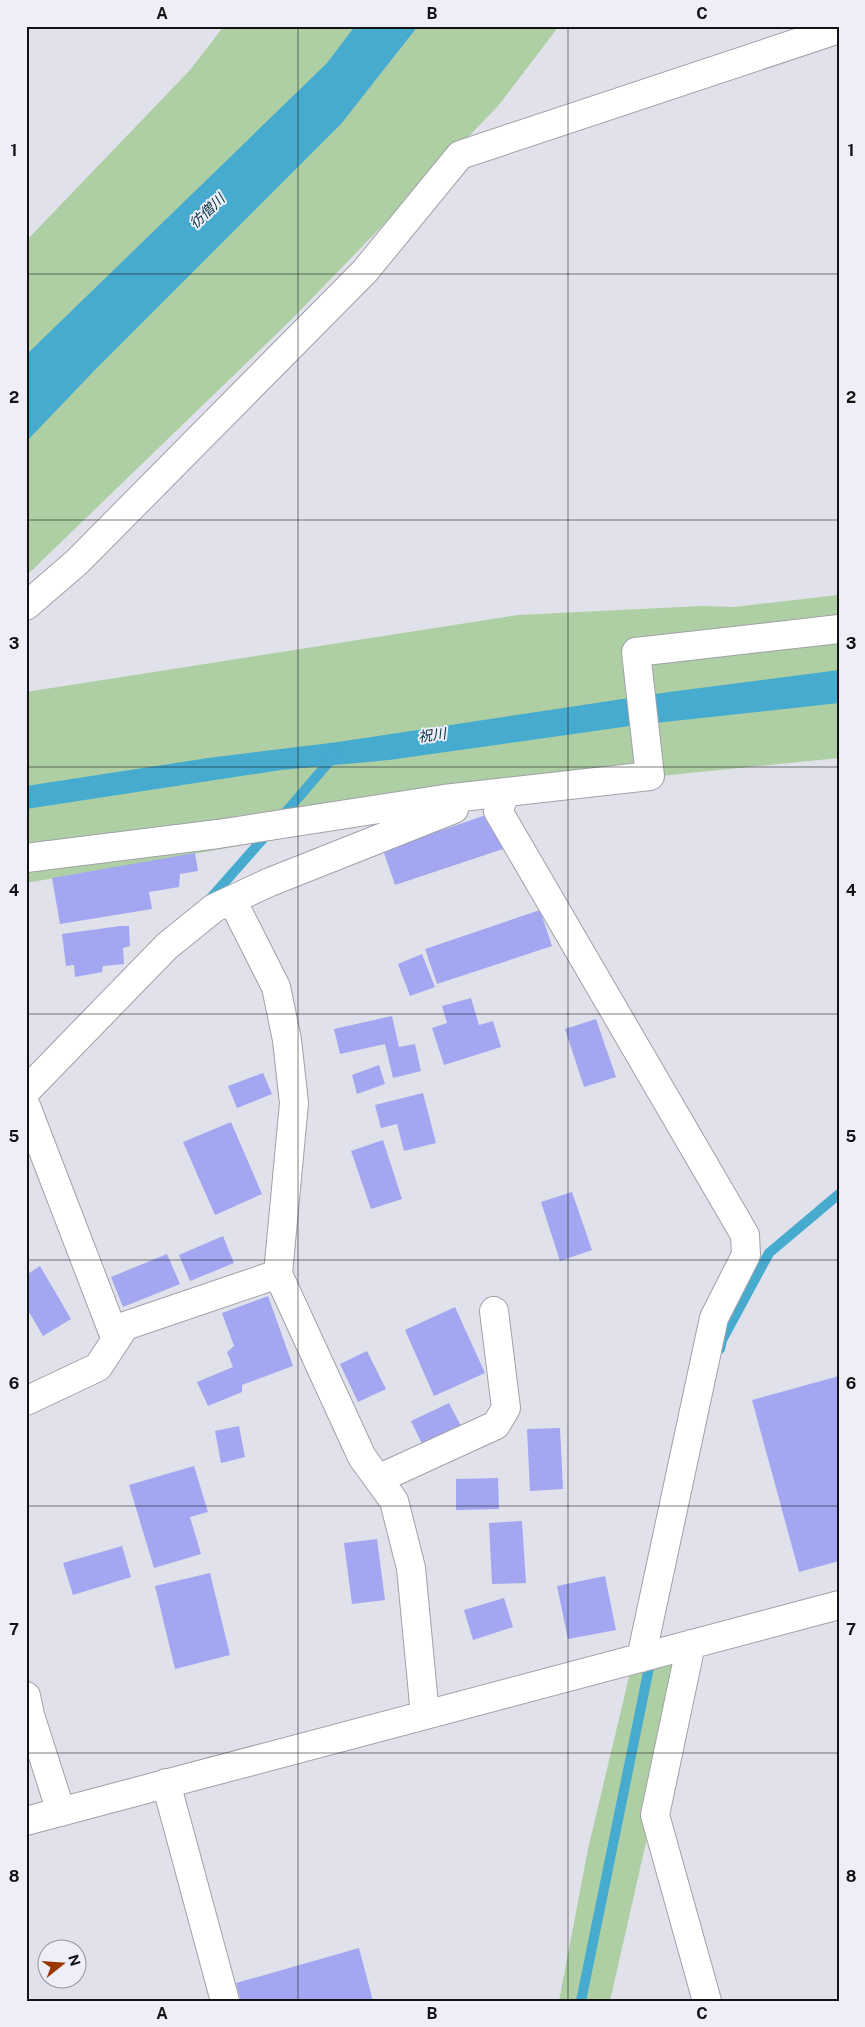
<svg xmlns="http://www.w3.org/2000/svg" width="865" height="2027" font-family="'Public Sans','Noto Sans JP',sans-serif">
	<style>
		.green { fill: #aecfa3 }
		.water { fill: #47abd0 }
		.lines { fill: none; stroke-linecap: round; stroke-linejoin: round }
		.stream { stroke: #47abd0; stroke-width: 10 }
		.building { fill: #a3a7f1 }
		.street-casing { stroke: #a0a1a9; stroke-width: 30 }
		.street { stroke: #fff; stroke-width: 28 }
		.grid { fill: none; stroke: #131316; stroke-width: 1; stroke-opacity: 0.55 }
		.labels { text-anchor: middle; stroke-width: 4; stroke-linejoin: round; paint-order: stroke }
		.water-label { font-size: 14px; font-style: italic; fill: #002f3e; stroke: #edeef7 }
		.neatline { fill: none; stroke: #131316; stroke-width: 2 }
		.grid-label { font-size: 16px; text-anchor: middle; font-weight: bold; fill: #131316 }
	</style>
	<rect width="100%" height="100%" fill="#e0e1ea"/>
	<!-- green -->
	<path class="green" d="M224,26H559L498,106L293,318L26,576V241L190,70Z
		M839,595V758L620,780L26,883V692L518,615L702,606L734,607Z
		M691,1644L610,2001H559L588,1849L633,1660Z"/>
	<!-- water -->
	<path class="water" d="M355,26H418L341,124L92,373L26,442V355L327,63Z
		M839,670V703L637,725L389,760L281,770L26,809V786L208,758L338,742L669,692Z"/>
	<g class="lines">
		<!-- stream -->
		<path class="stream" d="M280,819L334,756
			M209,900L269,832
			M720,1349L722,1340L769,1253L839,1194
			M581,2001L651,1658"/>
	</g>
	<!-- building -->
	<path class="building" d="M498,811L509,847L395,885L383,850Z
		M195,853L198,871L180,874L179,887L149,892L152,909L60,924L52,878Z
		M540,910L552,946L437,984L425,949Z
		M120,926H129L130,946L123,948L124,964L103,966L102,972L75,977L74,965L66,966L62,934Z
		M422,954L435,987L410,996L398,964Z
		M471,998L479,1025L493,1021L501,1047L444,1065L432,1028L447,1023L442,1006Z
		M392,1016L399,1047L415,1044L421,1071L393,1078L385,1044L340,1054L334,1029Z
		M596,1019L616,1077L584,1087L565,1029Z
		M379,1065L385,1084L357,1094L352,1075Z
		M263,1073L272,1094L237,1108L228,1086Z
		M423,1093L436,1143L404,1151L397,1124L381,1128L375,1105Z
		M231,1122L262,1194L215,1215L183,1142Z
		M383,1140L402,1199L371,1209L351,1151Z
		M572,1192L592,1250L560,1261L541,1202Z
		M223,1236L234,1263L190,1281L179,1255Z
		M167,1254L180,1284L123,1307L111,1277Z
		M40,1266L71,1319L43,1336L26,1307V1275Z
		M268,1296L293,1366L242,1385V1392L208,1406L197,1382L233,1367L227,1352L234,1346L222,1313Z
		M455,1307L485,1373L434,1396L405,1330Z
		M367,1351L386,1389L358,1402L340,1364Z
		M839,1376V1561L799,1572L752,1400Z
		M449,1403L463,1430L424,1448L411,1421Z
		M239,1426L245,1457L221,1463L215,1431Z
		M560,1428L563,1489L530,1491L527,1429Z
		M194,1466L208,1512L190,1517L201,1554L154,1568L129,1485Z
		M498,1478L499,1509L456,1510V1479Z
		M522,1521L526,1583L492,1584L489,1523Z
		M377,1539L385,1600L352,1604L344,1543Z
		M122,1546L131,1577L73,1595L63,1563Z
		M210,1573L230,1655L175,1669L155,1586Z
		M605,1576L616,1630L568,1639L557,1586Z
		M504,1598L513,1627L473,1640L464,1610Z
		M359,1948L373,2001H241L236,1983Z"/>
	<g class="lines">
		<!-- street casing -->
		<g class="street-casing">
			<path id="street" d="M26,606L77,562L365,271L460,155L839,29
				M506,792L498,811L745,1235L746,1255L714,1318L641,1658
				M26,858L218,834L444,799L650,776L636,652L839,629
				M232,900L276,987L287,1040L294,1103L278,1274L362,1457L394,1501L411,1568L425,1715
				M26,1091L167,946L214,908L270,882L454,809
				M26,1106L116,1340
				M26,1401L98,1367L125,1326L278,1274
				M378,1479L496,1425L506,1408L494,1311
				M691,1644L655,1815L707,2001
				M26,1696L30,1715L61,1812
				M166,1783L225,2001
				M26,1821L839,1605"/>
		</g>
		<!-- street -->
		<use href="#street" class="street"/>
	</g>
	<!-- grid -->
	<path class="grid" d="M298,26V2001M568,26V2001M26,274H839M26,520H839M26,767H839M26,1014H839M26,1260H839M26,1506H839M26,1753H839"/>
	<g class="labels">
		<!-- water labels -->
		<g class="water-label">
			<text transform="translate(207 211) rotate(-44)" y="5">彷僧川</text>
			<text transform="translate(432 735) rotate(-8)" y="5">祝川</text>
		</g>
	</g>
	<!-- border -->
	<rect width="865" height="2027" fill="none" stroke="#edeef7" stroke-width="55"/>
	<!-- north arrow -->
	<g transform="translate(62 1964) rotate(73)"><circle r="24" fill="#edeef7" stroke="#96969d"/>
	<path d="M0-4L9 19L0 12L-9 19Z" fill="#9c3703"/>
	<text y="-8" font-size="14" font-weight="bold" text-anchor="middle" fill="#131316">N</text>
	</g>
	<rect x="28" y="28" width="810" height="1972" class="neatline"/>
	<g class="grid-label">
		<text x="162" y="19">A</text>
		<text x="432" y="19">B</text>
		<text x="702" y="19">C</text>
		<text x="14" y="156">1</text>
		<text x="851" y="156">1</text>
		<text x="14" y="403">2</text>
		<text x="851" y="403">2</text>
		<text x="14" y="649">3</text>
		<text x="851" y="649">3</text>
		<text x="14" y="896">4</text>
		<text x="851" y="896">4</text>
		<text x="14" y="1142">5</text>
		<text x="851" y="1142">5</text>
		<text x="14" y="1389">6</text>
		<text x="851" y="1389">6</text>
		<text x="14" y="1635">7</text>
		<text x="851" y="1635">7</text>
		<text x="14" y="1882">8</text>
		<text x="851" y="1882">8</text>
		<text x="162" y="2019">A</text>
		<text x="432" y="2019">B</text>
		<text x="702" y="2019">C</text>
	</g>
</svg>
